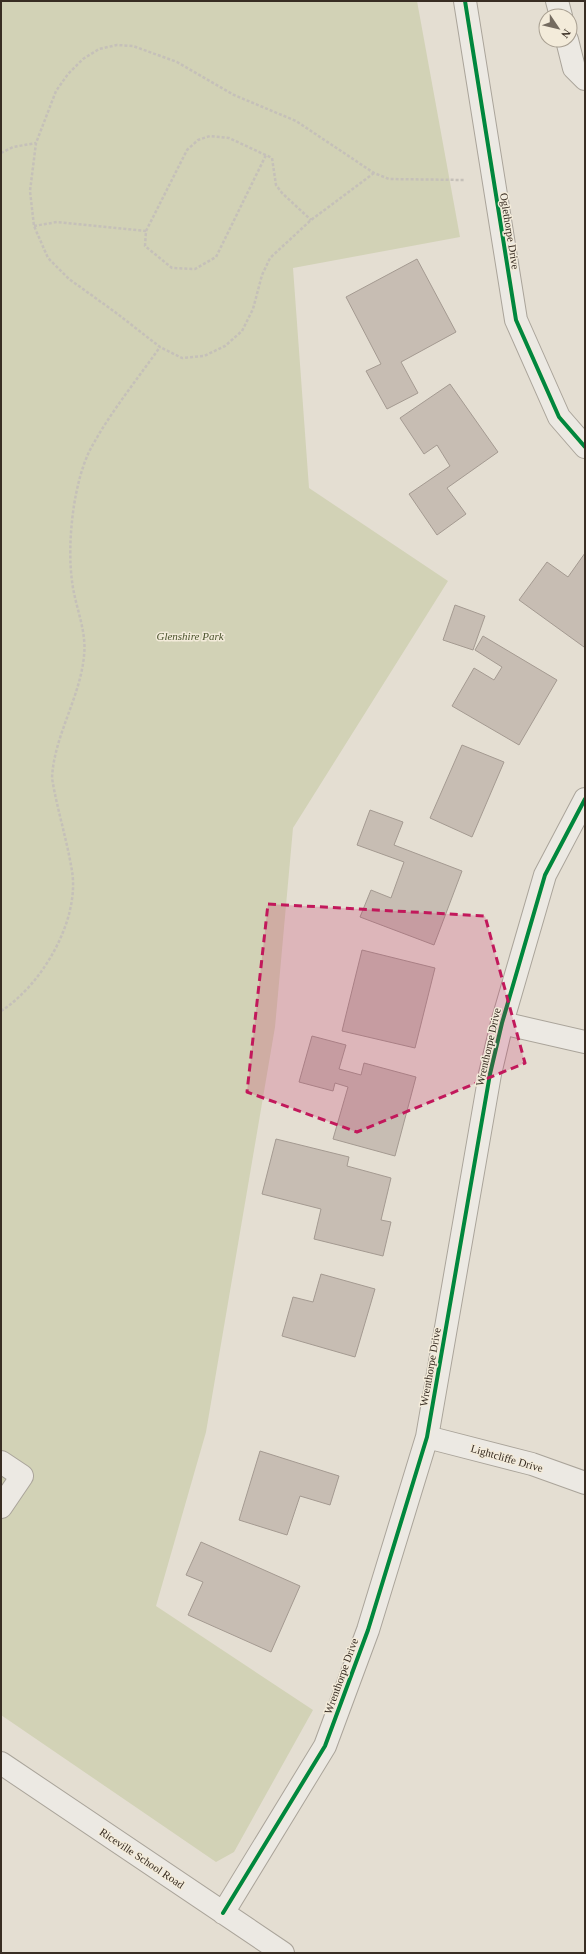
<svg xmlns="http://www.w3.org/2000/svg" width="586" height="1954" font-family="Georgia,serif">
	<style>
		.green { fill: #d2d2b6 }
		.building { fill: #c7bdb3; stroke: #a49a91 }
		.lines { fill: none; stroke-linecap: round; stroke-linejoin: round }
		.minor-casing { stroke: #aaa49a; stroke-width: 24 }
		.path { stroke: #c5c0b9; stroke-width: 2.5; stroke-dasharray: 3 2; stroke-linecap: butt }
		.minor { stroke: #ece9e3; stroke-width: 22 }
		.cycleway-casing { stroke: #f3ebda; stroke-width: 6 }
		.cycleway { stroke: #00873e; stroke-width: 4 }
		.marked { fill: #c2185b; fill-opacity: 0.2; stroke: #c2185b; stroke-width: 3; stroke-dasharray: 8 5; stroke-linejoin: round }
		.labels { text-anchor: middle; stroke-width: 3; stroke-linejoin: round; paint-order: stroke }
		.street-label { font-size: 11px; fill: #382d23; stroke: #f3ebda }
		.park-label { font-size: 11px; font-style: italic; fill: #49522b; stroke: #f3ebda }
	</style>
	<rect width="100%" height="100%" fill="#e4ded2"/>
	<!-- green -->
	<path class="green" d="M1,1H417L460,237L293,268L309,488L448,581L293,828L275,1027L206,1432L156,1606L313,1710L234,1852L216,1862L1,1715Z"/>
	<!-- building -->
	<path class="building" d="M417,259L456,332L401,362L418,393L387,409L366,371L381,364L346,297Z
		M450,384L498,452L447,488L466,514L437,535L409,494L450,466L437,445L424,454L400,418Z
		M585,553V645L584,647L519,600L547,562L568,577Z
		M455,605L485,616L473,650L443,640Z
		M483,636L557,680L519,745L452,706L474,668L494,680L502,667L475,650Z
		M462,745L504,762L472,837L430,818Z
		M370,810L403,822L394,845L462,871L434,945L360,917L371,890L391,898L404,862L357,845Z
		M362,950L435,968L415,1048L342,1031Z
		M312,1036L346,1045L339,1069L361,1075L364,1063L416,1077L395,1156L333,1139L348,1087L335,1083L333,1091L299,1082Z
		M276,1139L349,1157L347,1166L391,1178L381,1220L391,1222L383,1256L314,1239L321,1209L262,1194Z
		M321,1274L375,1289L355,1357L282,1336L293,1297L313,1302Z
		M260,1451L339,1476L330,1505L300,1496L287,1535L239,1520Z
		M201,1542L300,1586L271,1652L188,1615L203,1582L186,1575Z"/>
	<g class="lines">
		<!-- minor casing -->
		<g class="minor-casing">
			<path id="minor" d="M465,1L516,320L559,417L585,447
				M557,1L561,16
				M567,40L574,68L585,79
				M502,1023L585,1042
				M427,1437L532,1464L585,1483
				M1,1462L22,1476L1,1507
				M1,1763L283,1953
				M223,1913L325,1746L368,1630L427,1437L490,1074L502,1023L545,875L585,799"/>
		</g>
		<!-- path -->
		<path class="path" d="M1,153L13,147L36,143
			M374,173L311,220L270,258L262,275L253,309L242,331L225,346L204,356L182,358L160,347L115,312L69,279L48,258L34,226L30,191L36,143L56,91L68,74L83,59L99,49L117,45L133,46L177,62L234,95L296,121L374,173L389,179L465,180
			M34,226L57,222L146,231L145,246L172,268L195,269L216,257L266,155
			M146,231L187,150L198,140L210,136L229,138L272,158L276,185L282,193L311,220
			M1,1011C42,985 80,920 72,871C67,840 57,809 52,778C54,736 80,698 84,656C87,630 75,607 72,581C67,544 73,484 90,450C109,414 136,381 160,347"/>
		<!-- minor -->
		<use href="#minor" class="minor"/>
		<!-- cycleway casing -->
		<g class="cycleway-casing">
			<path id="cycleway" d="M465,1L516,320L559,417L585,447
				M223,1913L325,1746L368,1630L427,1437L490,1074L502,1023L545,875L585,799"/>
		</g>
		<!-- cycleway -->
		<use href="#cycleway" class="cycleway"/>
	</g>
	<!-- marked area -->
	<path class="marked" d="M268,904L485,916L525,1063L357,1132L247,1092Z"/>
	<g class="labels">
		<!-- street labels -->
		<g class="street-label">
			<text transform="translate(510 231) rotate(81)" y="4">Oglethorpe Drive</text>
			<text transform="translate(488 1047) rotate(-77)" y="4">Wrenthorpe Drive</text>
			<text transform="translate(430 1367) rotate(-80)" y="4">Wrenthorpe Drive</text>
			<text transform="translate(507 1458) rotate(16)" y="4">Lightcliffe Drive</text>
			<text transform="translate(341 1676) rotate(-70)" y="4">Wrenthorpe Drive</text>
			<text transform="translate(142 1858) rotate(34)" y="4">Riceville School Road</text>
		</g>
		<!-- park labels -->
		<g class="park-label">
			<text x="190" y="640">Glenshire Park</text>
		</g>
	</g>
	<!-- border -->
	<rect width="586" height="1954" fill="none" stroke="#382d23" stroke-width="4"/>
	<!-- north arrow -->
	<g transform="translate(558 28) rotate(125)"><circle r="19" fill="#f3ebda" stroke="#a89f91"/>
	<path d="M0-3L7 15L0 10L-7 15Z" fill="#746b60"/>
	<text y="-6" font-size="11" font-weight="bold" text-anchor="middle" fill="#382d23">N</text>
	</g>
</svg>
